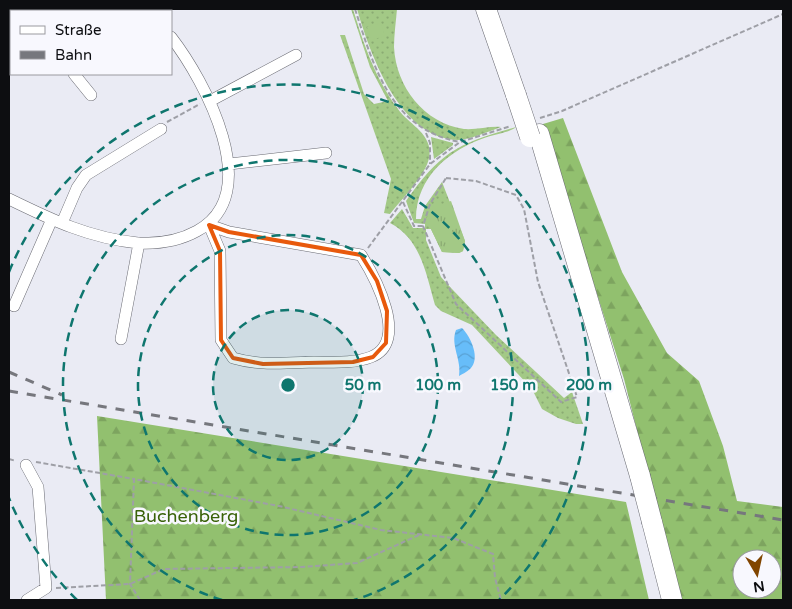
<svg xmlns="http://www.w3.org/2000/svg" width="792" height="609" font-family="'Varela Round',sans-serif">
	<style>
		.grass { fill: url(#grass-dots) }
		.forest { fill: url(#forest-firs); fill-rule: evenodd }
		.park { fill: url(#park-tufts) }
		.pitch { fill: #a3c986 }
		.water { fill: url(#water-waves) }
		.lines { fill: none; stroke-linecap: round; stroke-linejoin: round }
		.street-casing { stroke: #696a72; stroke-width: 12 }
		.highway-casing { stroke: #696a72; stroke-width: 21 }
		.path { stroke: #9e9fa6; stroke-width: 2; stroke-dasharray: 5 2.5; stroke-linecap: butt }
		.street { stroke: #fff; stroke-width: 11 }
		.highway { stroke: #fff; stroke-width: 20 }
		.rail { stroke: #76777d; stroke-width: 3; stroke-dasharray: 9 9; stroke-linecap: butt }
		.highway-bridge-casing { stroke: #696a72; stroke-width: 21; stroke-linecap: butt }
		.highway-bridge { stroke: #fff; stroke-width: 20 }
		.marked { fill: none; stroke: #e8590c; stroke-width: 4; stroke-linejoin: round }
		.ring { fill: none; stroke: #0f766e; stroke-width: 2.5; stroke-dasharray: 9 6 }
		.labels { text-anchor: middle; stroke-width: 5; stroke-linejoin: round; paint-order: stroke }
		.park-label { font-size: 18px; fill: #396209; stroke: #f8f8fe }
		.centre { fill: #0f766e; stroke: #f8f8fe; stroke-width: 2.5 }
		.ring-label { font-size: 15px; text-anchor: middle; font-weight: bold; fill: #0f766e; stroke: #f8f8fe; stroke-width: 5; stroke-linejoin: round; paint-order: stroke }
	</style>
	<defs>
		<pattern id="grass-dots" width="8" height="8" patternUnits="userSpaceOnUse" patternTransform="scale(1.25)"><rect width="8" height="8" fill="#a3c986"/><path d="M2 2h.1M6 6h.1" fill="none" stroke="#8bab73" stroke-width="1.8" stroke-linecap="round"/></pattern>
		<pattern id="forest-firs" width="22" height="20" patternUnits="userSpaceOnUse" patternTransform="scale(1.25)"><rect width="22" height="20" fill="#92c06f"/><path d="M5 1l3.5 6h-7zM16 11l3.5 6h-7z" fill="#7da45f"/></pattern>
		<pattern id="park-tufts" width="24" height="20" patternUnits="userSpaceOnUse" patternTransform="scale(1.25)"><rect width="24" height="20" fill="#a3c986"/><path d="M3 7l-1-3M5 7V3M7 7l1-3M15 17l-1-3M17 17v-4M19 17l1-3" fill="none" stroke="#8bab73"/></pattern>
		<pattern id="water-waves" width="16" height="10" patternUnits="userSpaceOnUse" patternTransform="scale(1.25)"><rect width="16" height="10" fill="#67bdf9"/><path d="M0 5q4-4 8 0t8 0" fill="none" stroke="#58a1d4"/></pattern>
	</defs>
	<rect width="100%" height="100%" fill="#eaebf4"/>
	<!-- grass -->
	<path class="grass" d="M351,9H353C364,45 375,78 398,109C409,125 434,134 429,158C426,175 401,200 390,214L384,213L391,179L340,35H345L364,94L374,104L388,101L370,67Z
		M357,9H397C396,21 394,35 394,47C396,87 424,123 464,129C476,130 490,126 501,127C490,131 469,140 458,140C400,139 370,54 357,9Z
		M516,127C511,132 496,134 487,137C450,149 416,177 416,219H421L425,206L442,182L465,241L463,251L459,253L442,252L431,229H426V240L441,277L452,289L496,335L564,398L572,392L583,424H576L558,418L542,409L532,389L472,325L441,311L435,305C426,274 421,239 390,223L402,209L413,228H425V224L414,223L406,201C440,152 458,143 516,127Z
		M431,137L453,143V145L434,159Z"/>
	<!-- forest -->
	<path class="forest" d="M563,118L622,272L667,353L699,381L723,446L737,501L783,507V600H680L624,379L543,124ZM742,559H772V589H742Z
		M97,416L626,502L649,600H106Z"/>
	<!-- park -->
	<path class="park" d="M451,201L465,241L463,251L459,253L442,252L426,219L433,207Z"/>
	<!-- pitch -->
	<path class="pitch" d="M381,23L385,36L371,40L367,27Z"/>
	<!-- water -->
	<path class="water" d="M462,328C471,337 481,359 470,369C467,372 462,374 459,376C462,360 450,345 456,330Z"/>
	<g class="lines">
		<!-- street casing -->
		<g class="street-casing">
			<path id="street" d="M149,9L151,11
				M20,11V9
				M9,25H11
				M9,47L11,40
				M74,74L91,95
				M210,101L296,55
				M229,164L326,153
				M9,199C52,220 89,238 138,243C158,244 179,241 197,231C266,194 205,81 171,37
				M62,223L77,188L86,175L161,129
				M209,225L229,232L361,255C375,277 410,342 371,357C353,364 332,362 314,362C287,363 260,366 233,358L221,340L220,251Z
				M14,306L52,219
				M121,339L139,243
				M26,465L38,487L46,588L27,600"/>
		</g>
		<!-- highway casing -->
		<g class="highway-casing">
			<path id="highway" d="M486,9L516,95
				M539,134L640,476
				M652,522L672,600"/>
		</g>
		<!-- path -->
		<path class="path" d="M355,9C374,67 390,129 460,142
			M540,118L562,111L783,14
			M167,122L200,104
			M426,133L430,143V164
			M446,178L476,181L516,195L524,209L538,282L577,397L561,402L456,304L423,226L430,204Z
			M403,202L414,226H423
			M368,248L430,164L460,142L511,126
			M9,459L16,461
			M36,462L134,479
			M56,588L130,584L164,569L302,567L357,563L419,535
			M140,600L130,584L134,479L279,506L381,530L453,538L493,554L495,578L501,600"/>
		<!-- street -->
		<use href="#street" class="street"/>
		<!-- highway -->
		<use href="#highway" class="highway"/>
		<!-- rail -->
		<path class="rail" d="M9,372L62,395
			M9,391L783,520"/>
		<!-- highway-bridge casing -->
		<g class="highway-bridge-casing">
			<path id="highway-bridge" d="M516,95L530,137
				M640,476L652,522"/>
		</g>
		<!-- highway-bridge -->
		<use href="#highway-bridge" class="highway-bridge"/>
	</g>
	<!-- marked area -->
	<path class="marked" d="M209,225L229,232L361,255L377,281L387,311L386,343L373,357L353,362L263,364L233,358L221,340L220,251Z"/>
	<!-- distance rings -->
	<circle cx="288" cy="385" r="75" fill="#0f766e" fill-opacity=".12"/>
	<g class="ring">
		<circle cx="288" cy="385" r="75"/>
		<circle cx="288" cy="385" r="150"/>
		<path d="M222 600A225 225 0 1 1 354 600"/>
		<path d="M77 600A301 301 0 0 1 9 498M9 272A301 301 0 1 1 499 600"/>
	</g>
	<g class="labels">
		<!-- park labels -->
		<g class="park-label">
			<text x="186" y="522">Buchenberg</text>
		</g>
	</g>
	<circle cx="288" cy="385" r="8" class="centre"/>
	<g class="ring-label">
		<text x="363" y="390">50 m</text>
		<text x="438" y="390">100 m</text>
		<text x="513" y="390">150 m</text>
		<text x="589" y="390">200 m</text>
	</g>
	<!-- border -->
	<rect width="792" height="609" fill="none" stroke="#0d0e11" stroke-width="20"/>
	<!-- legend -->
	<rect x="10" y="10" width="162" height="65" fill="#f8f8fe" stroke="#9a9a9f"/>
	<rect x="20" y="26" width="25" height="8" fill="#ffffff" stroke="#9a9a9f"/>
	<text x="55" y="35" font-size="15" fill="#0d0e11">Straße</text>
	<rect x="20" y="51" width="25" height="8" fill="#76777d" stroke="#9a9a9f"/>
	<text x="55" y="60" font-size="15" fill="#0d0e11">Bahn</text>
	<!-- north arrow -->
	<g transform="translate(757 574) rotate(171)"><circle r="24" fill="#f8f8fe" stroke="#9a9a9f"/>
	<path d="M0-4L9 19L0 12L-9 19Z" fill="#814500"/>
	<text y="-8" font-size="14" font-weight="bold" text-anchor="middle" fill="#0d0e11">N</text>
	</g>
</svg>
